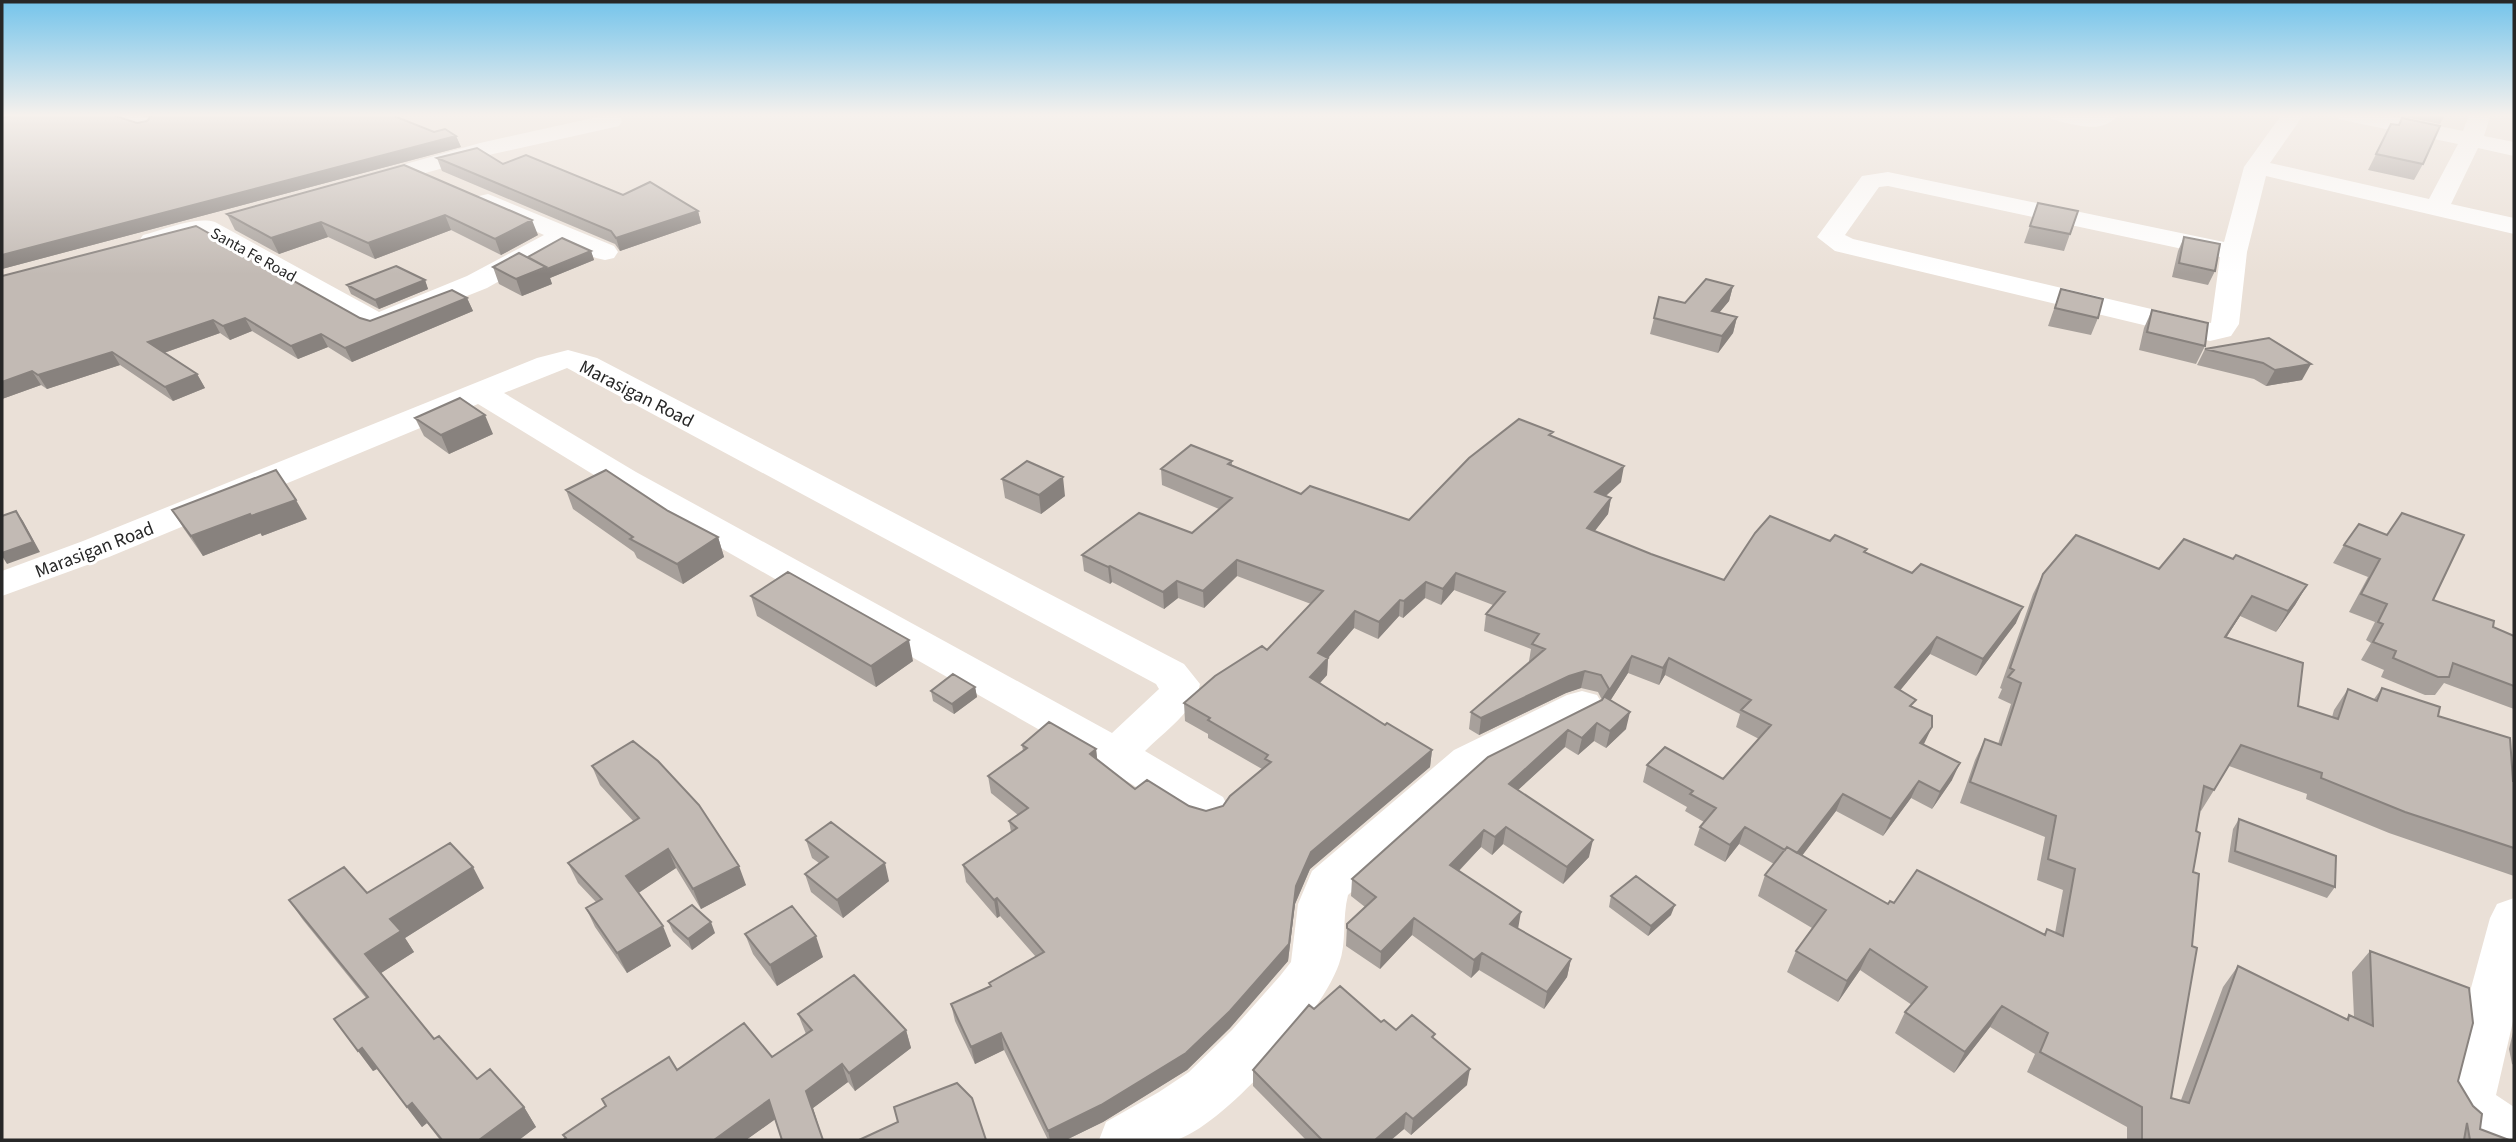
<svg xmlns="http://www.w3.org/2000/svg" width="2516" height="1142" font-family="'Source Sans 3',sans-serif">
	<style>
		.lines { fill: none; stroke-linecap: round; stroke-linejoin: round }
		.street { fill: #fff; fill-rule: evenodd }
		.wall { fill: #a7a09b }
		.shaded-wall { fill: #88827e }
		.building { fill: #c2bab4; stroke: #88827e; stroke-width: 2 }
		.labels { text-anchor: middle; stroke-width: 6; stroke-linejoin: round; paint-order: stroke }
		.far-street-label { font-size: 16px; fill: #272727; stroke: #fff }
		.street-label { font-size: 19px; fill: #272727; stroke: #fff }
	</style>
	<rect width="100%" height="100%" fill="#eae0d7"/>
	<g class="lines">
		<!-- street -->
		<path class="street" d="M100,114C117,114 144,110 155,125L152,130L144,132L103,119Z
			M611,114L619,116L622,121L619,126L493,154L365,190L356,188L353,183L356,178L480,143Z
			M2048,114H2119C2103,136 2072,124 2051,119Z
			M2282,114H2304L2270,163L2429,199L2458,144L2347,121L2339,119L2336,114H2380L2463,131L2469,114H2491L2484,136L2514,142V156L2478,148L2451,204L2514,218V234L2266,176L2247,252L2239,324L2231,336L2210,341L1835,251L1817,237L1862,176L1888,172L2224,242L2244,167ZM1888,186L2220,257L2211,323L1853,239L1845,235L1879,187Z
			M488,194L614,246L618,252L614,258L605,260L596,258L565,244L487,288L377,332L367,329L203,236L152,249L143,247L139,241L143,235C164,230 194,216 215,222L379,312L467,276L544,235L479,206L476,201L479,196Z
			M568,350L597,358L1184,664L1200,684C1195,711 1164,732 1145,751L1223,797L1229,809L1223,821L1207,826L1191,821L1096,762L612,486L478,404L109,557L2,596V571L83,541L537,358ZM567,368L1156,684L1159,689L1112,733L636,472L504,393Z
			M1582,691L1597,695L1603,705L1597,715L1484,772L1348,895C1342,918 1347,942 1339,964C1322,1013 1228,1121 1179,1139C1164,1142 1116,1140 1099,1140L1106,1122L1159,1092L1189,1072L1232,1030L1280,976L1291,962L1298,904L1312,871L1454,750L1567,695Z
			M2514,898V1017L2496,1095L2514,1107V1140C2471,1140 2460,1142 2440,1102L2490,918L2497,904Z"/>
	</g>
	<!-- wall -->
	<path class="wall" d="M139,114H389L434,132L456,136L461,147L2,269V118L137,123L147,121L150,118Z
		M2401,114H2445L2440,124L2401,116Z
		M2402,118L2423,164L2414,180L2368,170L2391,124L2398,125Z
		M437,158L503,164L623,195L698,211L701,223L620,251L615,244L442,171Z
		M404,165L538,235L501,255L451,230L375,259L328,237L279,254L235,230L227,214Z
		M2038,203L2070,234L2064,251L2024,243Z
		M2184,237L2215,271L2208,285L2172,277L2178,251Z
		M591,251L594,260L550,278L552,284L522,296L499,284L493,267Z
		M2,276L360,318L370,321L467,298L473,311L352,362L328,347L298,359L252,331L230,340L220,333L164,353L197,374L205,388L173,401L120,365L47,389L41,385L2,399Z
		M425,280L428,289L379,309L351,294L347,285Z
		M1733,286L1729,301L1719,313L1737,317L1733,333L1718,353L1650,334L1654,318L1685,303Z
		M2061,289L2098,318L2091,335L2048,326Z
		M2152,310L2205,346L2196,364L2139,350L2144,328Z
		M2269,338L2302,380L2266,386L2254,379L2197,365L2205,349Z
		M415,418L493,434L449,454L424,436Z
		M1552,436L1621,482L1606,496L1611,498L1608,514L1594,531L1651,554L1724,580L1830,541L1867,549L1865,553L2016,623L1976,676L1930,654L1900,690L1913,707L1924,745L1952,780L1932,809L1911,798L1883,836L1836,811L1802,855L1888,904L1894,903L2044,935L2047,929L2055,933L2063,890L2037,880L2045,837L1960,803L1975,760L1985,739L1998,744L2011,704L1998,698L2002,689L2000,688L2033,594L2043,574L2159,569L2233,559L2307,585L2295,605L2276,632L2240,616L2226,638L2298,706L2332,717L2334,710L2348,689L2374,699L2382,688L2438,716L2514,781V876L2389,833L2306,799L2307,794L2229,766L2201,811L2200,810L2196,831L2193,872L2171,1098L2181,1100L2223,987L2238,966L2346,1019L2349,1015L2354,1017L2352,972L2370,951L2458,1081L2480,1129L2509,1140H2127V1127L2027,1072L2035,1054L1990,1027L1954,1073L1895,1033L1905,1012L1912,1005L1860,970L1838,1002L1787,972L1796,951L1812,928L1758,896L1765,875L1774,864L1739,844L1725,862L1694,845L1700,827L1704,822L1685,811L1687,807L1643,782L1647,765L1723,779L1759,739L1736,727L1740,714L1665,675L1659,685L1628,673L1610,701L1626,729L1606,748L1594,741L1578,755L1565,747L1518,790L1589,857L1563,884L1503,844L1492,855L1481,847L1459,871L1518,929L1571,959L1567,977L1544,1009L1479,970L1471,978L1412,935L1380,969L1346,946L1347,924L1365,907L1351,896L1352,879L1602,700L1598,692L1581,688L1566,693L1479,735L1469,729L1471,712L1531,661H1529L1531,649L1484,631L1486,614L1493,605L1454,590L1441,605L1425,598L1403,618L1399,616L1378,639L1354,628L1328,658L1327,675L1320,683L1385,725L1432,750L1430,767L1310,869L1295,904L1288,961L1230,1028L1187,1070L1103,1122L1066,1140H1048L1004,1050L975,1064L955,1021L951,1004L990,986L989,983L1036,957L1000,916L997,918L966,882L963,865L1011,832L1009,821L1018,815L991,793L988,776L1023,751L1022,745L1096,749L1097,760L1135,789L1206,811L1223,806L1262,769L1208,738V734L1185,721L1184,703L1267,650L1311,604L1237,576L1204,608L1178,598L1164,609L1112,582L1110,584L1084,571L1082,555L1192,533L1219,509L1162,485L1161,469L1232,461V465L1301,494L1409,520Z
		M1002,479L1065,496L1041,514L1005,498Z
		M566,490L668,511L718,537L724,557L683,584L637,558L634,552L573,509Z
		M172,510L307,519L262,536L261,533L203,556L184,529Z
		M2359,524L2433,600L2514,636V709L2444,683L2435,695H2425L2381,677L2384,670L2361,660L2371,643L2366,640L2375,622L2349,612L2368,577L2333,563L2344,545Z
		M751,596L913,661L876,687L757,616Z
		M975,687L977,697L954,714L933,701L931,691Z
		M592,766L746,885L701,909L676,868L638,893L671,946L627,973L595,927L586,908L596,902L578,883L568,863L634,822L600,785Z
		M2239,819L2335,887L2327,898L2228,862L2233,829Z
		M806,840L889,881L843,918L811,892L805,874L819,863L812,858Z
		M484,888L405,938L414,952L381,973L434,1039L477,1079L524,1107L536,1127L519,1140H440L427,1123L422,1127L377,1069L373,1071L334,1019L366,998L303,920L289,900L367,893Z
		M1611,896L1671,915L1648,936L1609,907Z
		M668,921L715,933L692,950L673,932Z
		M745,934L823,957L777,986L753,954Z
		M798,1014L906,1030L911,1048L855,1091L848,1082L813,1108L775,1119L746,1140L677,1070L772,1057L806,1034Z
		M1381,1022L1396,1030L1434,1039L1467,1085L1411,1135L1404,1129L1391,1140H1306L1253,1086V1070Z
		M2514,1028V1065L2512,1064L2509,1049Z"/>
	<!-- shaded-wall -->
	<path class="shaded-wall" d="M456,136L461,147L2,269V255Z
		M698,211L701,223L620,251L616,238Z
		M445,215L451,230L375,259L368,243Z
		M532,220L538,235L501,255L495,239Z
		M321,222L328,237L279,254L271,238Z
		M591,251L594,260L550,278L552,284L522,296L516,279Z
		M425,280L428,289L379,309L375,300Z
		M1733,286L1729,301L1708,326L1712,311Z
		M467,298L473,311L352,362L345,348Z
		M1737,317L1733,333L1718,353L1722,336Z
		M245,318L252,331L230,340L223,326Z
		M213,320L220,333L155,356L148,342Z
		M321,334L328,347L298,359L291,346Z
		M112,352L120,365L47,389L38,375Z
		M2311,364L2302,380L2266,386L2275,370Z
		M32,371L41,385L2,399V382Z
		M197,374L205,388L173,401L165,387Z
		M485,415L493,434L449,454L441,435Z
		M1624,466L1621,482L1592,508L1595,492Z
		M1063,477L1065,496L1041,514L1039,495Z
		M1611,498L1608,514L1584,545L1587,528Z
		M296,500L307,519L262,536L251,516Z
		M16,511L23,521L40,552L7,564L2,556V553Z
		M250,514L261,533L203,556L191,536Z
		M718,537L724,557L683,584L677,564Z
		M1237,560V576L1204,608L1203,591Z
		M1110,566L1112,582L1110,584L1108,567Z
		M1456,573L1454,590L1441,605L1443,589Z
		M1177,581L1178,598L1164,609L1163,592Z
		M1426,582L1425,598L1403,618L1404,601Z
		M2307,585L2295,605L2276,632L2288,611Z
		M2252,596L2240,616L2213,658L2225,637Z
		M1400,600L1399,616L1378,639L1379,622Z
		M2023,607L2016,623L1976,676L1983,659Z
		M1355,611L1354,628L1328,658L1327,675L1310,694V677L1318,653Z
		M1937,637L1930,654L1889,704L1895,687Z
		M909,640L913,661L876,687L871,666Z
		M1632,656L1628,673L1601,715L1605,697Z
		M1669,658L1665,675L1659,685L1663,668Z
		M1585,671L1581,688L1566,693L1479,735L1481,718L1569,676Z
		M975,687L977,697L954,714L952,704Z
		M1630,712L1626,729L1606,748L1610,731Z
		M1597,723L1594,741L1578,755L1582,738Z
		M1932,727L1924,744L1920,743Z
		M1568,730L1565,747L1506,801L1509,784Z
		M1096,749L1098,766L1090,754Z
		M1432,750L1430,767L1310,869L1295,904L1288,961L1230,1028L1187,1070L1103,1122L1066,1140H1050L1048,1131L1296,886L1311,852Z
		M1960,763L1952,780L1932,809L1940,792Z
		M1919,781L1911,798L1883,836L1891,819Z
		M1843,794L1836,811L1789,873L1795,855Z
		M1506,827L1503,844L1492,855L1495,837Z
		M1745,827L1739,844L1725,862L1730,845Z
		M1484,830L1481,847L1448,882L1450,865Z
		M1593,840L1589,857L1563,884L1567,867Z
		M668,849L676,868L634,896L626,876Z
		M885,863L889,881L843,918L837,900Z
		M739,866L746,885L701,909L693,889Z
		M473,867L484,888L405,938L414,952L378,975L365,954L390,919Z
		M997,898L1000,916L997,918L994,900Z
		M1675,905L1671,915L1648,936L1651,926Z
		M1521,912L1518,929L1510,924Z
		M1414,918L1412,935L1380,969L1381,952Z
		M711,922L715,933L692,950L688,939Z
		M663,926L671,946L627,973L617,953Z
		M816,936L823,957L777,986L770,965Z
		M1870,949L1860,970L1838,1002L1847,981Z
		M1482,953L1479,970L1471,978L1474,960Z
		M1571,959L1567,977L1544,1009L1547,992Z
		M2002,1006L1990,1027L1954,1073L1965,1052Z
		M906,1030L911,1048L855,1091L849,1073Z
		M1001,1033L1004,1050L975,1064L971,1047Z
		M362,1048L377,1069L373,1071L358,1051Z
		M842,1064L848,1082L813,1108L823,1140L806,1091Z
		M1470,1069L1467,1085L1411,1135L1413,1119Z
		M769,1100L777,1118L746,1140H714Z
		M412,1103L427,1123L422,1127L407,1107Z
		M524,1107L536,1127L519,1140H479Z
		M1406,1113L1404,1129L1391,1140H1375Z"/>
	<!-- building -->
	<path class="building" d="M20,114H109L137,123L147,121L152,115L151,114H389L434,132L445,129L456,136L2,255V118Z
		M2402,118L2440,126L2423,164L2376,154L2391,124L2399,125Z
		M477,148L503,164L526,155L623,195L650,182L698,211L616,238L611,231L437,158Z
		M404,165L532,220L495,239L445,215L368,243L321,222L271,238L227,214Z
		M2038,203L2078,211L2070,234L2030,226Z
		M196,226L360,318L370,321L452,290L467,298L345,348L321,334L291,346L245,318L223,326L213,320L148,342L197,374L165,387L112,352L38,375L32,371L2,382V276Z
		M2184,237L2220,244L2215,271L2179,263Z
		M562,238L591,251L547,269L546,267L528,257Z
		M519,253L546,267L516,279L493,267Z
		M396,266L425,280L375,300L347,285Z
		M1706,279L1733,286L1712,311L1737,317L1722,336L1654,318L1659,297L1685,303Z
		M2061,289L2103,299L2098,318L2055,308Z
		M2152,310L2208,323L2205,346L2147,332Z
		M2269,338L2311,364L2275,370L2263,363L2205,349Z
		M460,398L485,415L441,435L415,418Z
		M1519,419L1553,432L1549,435L1624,466L1595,492L1611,498L1587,528L1651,554L1724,580L1755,533L1770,516L1830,541L1835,535L1867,549L1864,552L1912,573L1921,564L2023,607L1983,659L1937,637L1895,687L1916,700L1910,706L1932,716V727L1920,743L1960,763L1940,792L1919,781L1891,819L1843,794L1797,853L1787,847L1785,850L1745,827L1730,845L1700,827L1716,808L1690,794L1693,791L1647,765L1665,747L1723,779L1771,725L1741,710L1751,700L1669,658L1663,668L1632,656L1605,697L1630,712L1610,731L1597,723L1582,738L1568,730L1509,784L1593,840L1567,867L1506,827L1495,837L1484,830L1450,865L1521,912L1510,924L1571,959L1547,992L1482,953L1474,960L1414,918L1381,952L1347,928V924L1376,897L1352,879L1488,757L1602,700L1609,689L1601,675L1585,671L1569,676L1481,718L1471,712L1545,649L1532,644L1539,634L1486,614L1505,592L1456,573L1443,589L1426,582L1404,601L1400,600L1379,622L1355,611L1318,653L1328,658L1310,677L1385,725L1387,723L1432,750L1311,852L1296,886L1289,944L1230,1011L1186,1053L1101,1105L1048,1131L1001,1033L971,1047L951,1004L991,986L989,983L1044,952L997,898L994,900L963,865L1017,828L1009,821L1028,808L988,776L1027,748L1022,745L1049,722L1096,749L1090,754L1135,789L1147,780L1189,806L1206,811L1223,806L1230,796L1271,762L1265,759L1268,755L1208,720L1210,718L1184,703L1215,676L1262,646L1267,650L1323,591L1237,560L1203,591L1177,581L1163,592L1110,566L1108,567L1082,555L1139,513L1192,533L1232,498L1161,469L1191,445L1232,461L1228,464L1301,494L1310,486L1409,520L1469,458Z
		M1027,461L1063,477L1039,495L1002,479Z
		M276,470L296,500L251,516L250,514L191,536L172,510Z
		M606,470L668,511L718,537L677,564L630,539L633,537L566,490Z
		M16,511L33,542L2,553V516Z
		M2402,513L2464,535L2433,600L2494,621L2493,627L2514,636V686L2453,663L2449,677H2438L2393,658L2396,651L2373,642L2383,624L2378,622L2387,604L2361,594L2380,559L2344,545L2359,524L2387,535Z
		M2076,535L2159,569L2184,539L2233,559L2236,555L2307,585L2288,611L2252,596L2225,637L2303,663L2298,706L2338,719L2348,689L2377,701L2382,688L2440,707L2438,716L2510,738L2513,781H2514V848L2405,812L2321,778L2322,773L2241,745L2214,790L2204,786L2196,831L2200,833L2193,872L2199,874L2192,946L2197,948L2171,1098L2189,1103L2238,966L2348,1020L2349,1015L2373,1026L2370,951L2469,988L2473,1023L2458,1081L2473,1106L2482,1114L2480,1129L2509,1140H2470L2467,1123L2464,1140H2142V1107L2040,1052L2048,1033L2002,1006L1965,1052L1905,1012L1927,987L1870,949L1847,981L1796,951L1826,910L1765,875L1787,847L1888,904L1890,901L1894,903L1917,870L2045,935L2047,929L2063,936L2075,869L2048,859L2056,816L1970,782L1985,739L2001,745L2021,683L2008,677L2014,670L2010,668L2043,574Z
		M788,572L909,640L871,666L751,596Z
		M953,674L975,687L952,704L931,691Z
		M633,741L658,761L699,805L739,866L693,889L668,849L626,876L663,926L617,953L586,908L602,899L568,863L639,818L592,766Z
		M2239,819L2336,856L2335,887L2235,851Z
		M831,822L885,863L837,900L805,874L828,857L806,840Z
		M450,843L473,867L390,919L401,931L365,954L434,1039L439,1036L477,1079L490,1069L524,1107L479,1140H442L412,1103L407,1107L362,1048L358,1051L334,1019L368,997L289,900L344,867L367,893Z
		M1636,876L1675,905L1651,926L1611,896Z
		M692,905L711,922L688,939L668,921Z
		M792,906L816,936L770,965L745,934Z
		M854,975L906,1030L849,1073L842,1064L806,1091L823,1140H782L769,1100L714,1140H563L566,1138L563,1135L606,1106L602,1099L669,1057L677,1070L744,1023L772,1057L812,1030L798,1014Z
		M1340,986L1381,1022L1384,1020L1396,1030L1412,1015L1435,1034L1432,1037L1470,1069L1413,1119L1406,1113L1375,1140H1322L1253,1070L1309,1005L1314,1009Z
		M957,1083L972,1098L986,1140H859L898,1122L894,1107Z"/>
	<!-- sky -->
	<linearGradient id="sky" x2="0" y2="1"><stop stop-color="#74c4eb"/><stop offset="0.42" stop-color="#f6f1ed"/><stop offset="1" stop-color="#f6f1ed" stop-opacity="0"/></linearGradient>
	<rect width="2516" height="274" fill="url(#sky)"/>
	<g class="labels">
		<!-- far-street labels -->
		<g class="far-street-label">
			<text transform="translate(254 254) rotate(29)" y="6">Santa Fe Road</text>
		</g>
		<!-- street labels -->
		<g class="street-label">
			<text transform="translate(637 393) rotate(27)" y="7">Marasigan Road</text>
			<text transform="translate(94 549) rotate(-21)" y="7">Marasigan Road</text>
		</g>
	</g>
	<!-- border -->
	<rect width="2516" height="1142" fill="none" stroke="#272727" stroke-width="7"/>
</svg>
